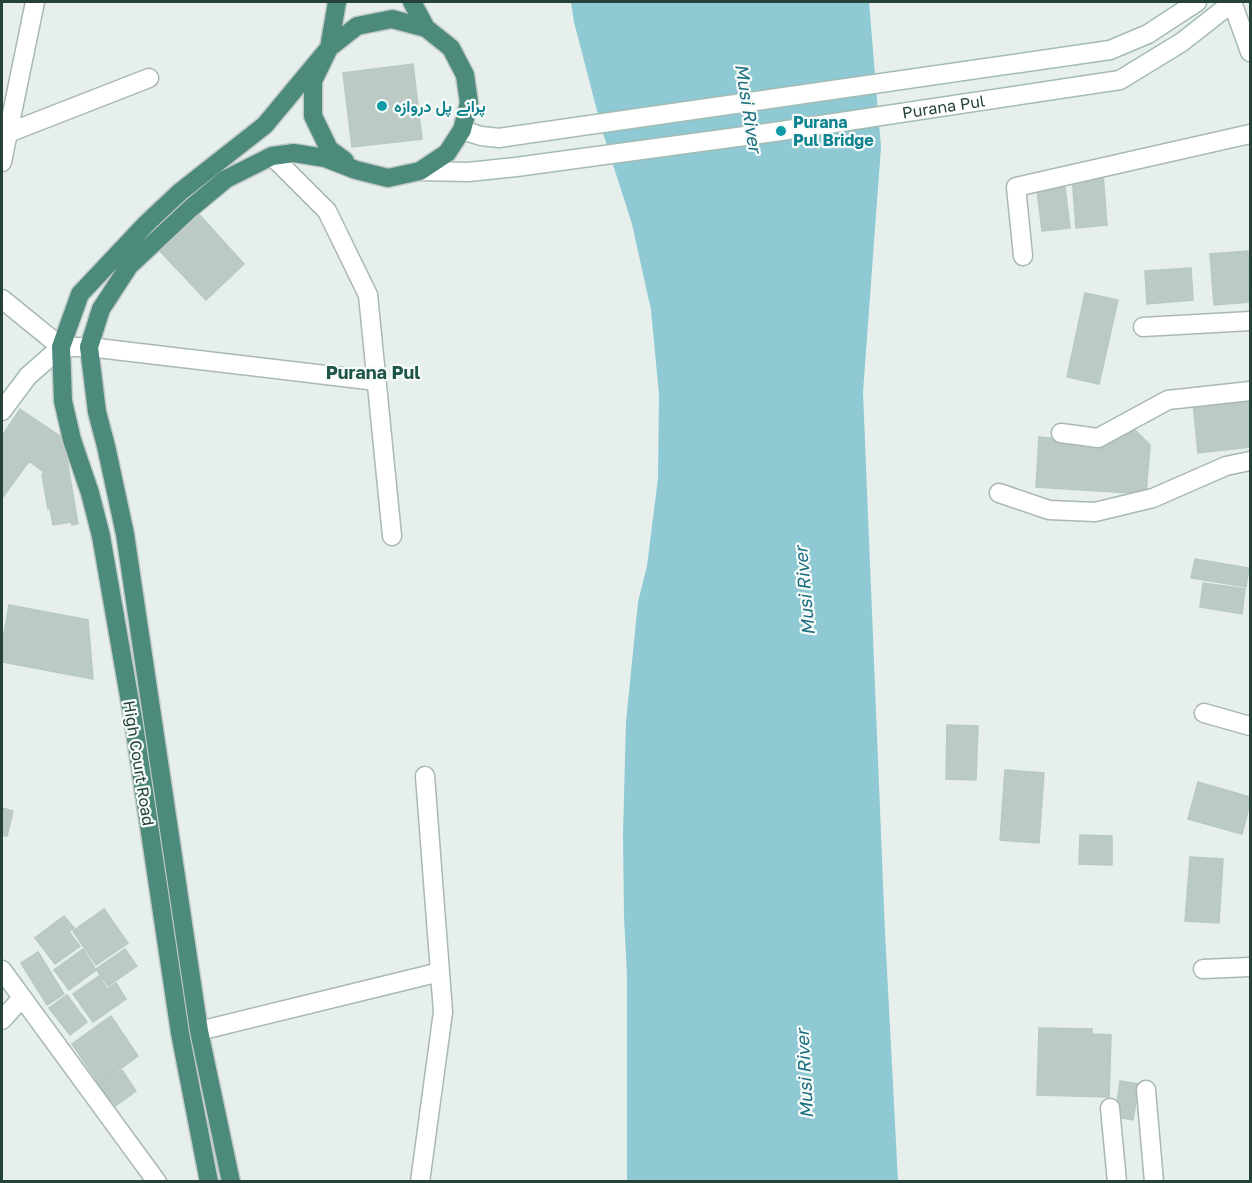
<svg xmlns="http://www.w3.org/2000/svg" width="1252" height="1183" font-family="'Golos Text',Vazirmatn,sans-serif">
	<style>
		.water { fill: #8ec9d4 }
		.building { fill: #bbcac4; stroke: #b8c9c2; stroke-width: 1.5 }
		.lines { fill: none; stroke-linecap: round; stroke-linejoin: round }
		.minor-casing { stroke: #a8b8b2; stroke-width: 21 }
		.secondary-casing { stroke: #a4bbb3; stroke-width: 21 }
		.trunk-casing { stroke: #c2cac8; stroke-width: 21 }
		.minor { stroke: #fff; stroke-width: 18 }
		.secondary { stroke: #fff; stroke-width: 18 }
		.trunk { stroke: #4c8a7c; stroke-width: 18 }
		.culture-dot { fill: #0f9aa8; stroke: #f7fbf9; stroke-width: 2 }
		.labels { text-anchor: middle; stroke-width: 4.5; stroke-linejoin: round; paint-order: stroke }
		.culture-label { font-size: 16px; font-weight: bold; fill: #0d838f; stroke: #f7fbf9; text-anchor: start }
		.street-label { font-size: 16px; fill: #24423a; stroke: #f7fbf9 }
		.water-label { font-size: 18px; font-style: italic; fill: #1c6f80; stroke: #f7fbf9 }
		.neighbourhood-label { font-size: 18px; font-weight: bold; fill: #1f5548; stroke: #f7fbf9 }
	</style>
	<rect width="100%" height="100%" fill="#e6efeb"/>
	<!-- water -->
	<path class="water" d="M571,2H869L881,147L863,392L885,932L898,1181H627V976L624,916L623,835L626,722L638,602L647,566L658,478L659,395L651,310L632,224L602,130L574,22Z"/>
	<!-- building -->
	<path class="building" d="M413,64L422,139L352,147L343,73Z
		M1103,173L1107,225L1076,228L1072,175Z
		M1065,187L1070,228L1042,231L1037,190Z
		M197,212L244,264L206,300L158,249Z
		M1248,251L1250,302L1214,305L1210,254Z
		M1191,268L1193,300L1147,304L1145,271Z
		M1085,293L1118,300L1099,384L1067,377Z
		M1250,397V447L1198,453L1193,402Z
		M20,409L66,440L64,442L78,524L72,525L71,522L53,525L50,509H48L42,475L44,472L29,461L3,497L2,496V436Z
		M1131,426L1150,445L1146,494L1036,487L1039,437L1105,443Z
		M1195,559L1249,568L1246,587L1191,578Z
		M1203,583L1245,589L1242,614L1200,607Z
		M9,605L88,620L93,679L2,662V645Z
		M947,725L978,726L976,780L946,779Z
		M1005,770L1044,773L1039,843L1000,840Z
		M1198,782L1250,797V803L1242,834L1188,819Z
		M2,808L13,811L7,836L2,835Z
		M1080,835L1112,836V865L1079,864Z
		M1190,857L1223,859L1219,923L1185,921Z
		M104,909L128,943L96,965L73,931Z
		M64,916L74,928L69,932L80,946L55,964L35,938Z
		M83,949L96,970L69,990L54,970Z
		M125,949L137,966L108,986L96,969Z
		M38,952L64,994L47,1005L21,963Z
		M99,976L107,989L116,983L126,999L93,1022L73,994Z
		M67,995L87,1022L70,1035L49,1008Z
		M111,1016L138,1056L99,1084L72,1044Z
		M1039,1028L1092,1029V1034L1111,1035L1109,1097L1037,1095Z
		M122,1070L136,1091L114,1107L99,1085Z
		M1120,1081L1139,1084L1133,1120L1115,1117Z"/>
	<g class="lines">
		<!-- minor casing -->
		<g class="minor-casing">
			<path id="minor" d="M8,133L149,78
				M272,156L327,211L368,295L392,536
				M2,162L35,2
				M1023,256L1016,187L1250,134
				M2,299L61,347
				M1143,327L1250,321
				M89,347L376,381
				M1061,433L1098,438L1168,400L1250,391
				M999,493L1049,510L1095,512L1153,498L1226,466L1250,461
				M1204,713L1250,726
				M1203,969L1250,967
				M2,970L157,1182
				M2,1020L21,999
				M199,1031L440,972
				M1146,1090L1154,1182
				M1110,1108L1117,1182
				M420,1182L443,1012L425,776"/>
		</g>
		<!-- secondary casing -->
		<g class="secondary-casing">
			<g id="secondary">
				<path d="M1232,2L1250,52"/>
				<path d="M462,130L481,136L499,138L1110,50L1148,34L1197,2"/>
				<path id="s1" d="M420,171L468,172L516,167L781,131L1120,80L1182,42L1233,2"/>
				<path d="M2,411L28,376L61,347H89"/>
			</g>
		</g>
		<!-- trunk casing -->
		<g class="trunk-casing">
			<path id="trunk" d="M345,161L329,149L313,116V81L329,48L357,26L392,19L426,28
				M209,1182L180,1033L134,725L101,536L90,493L72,440L63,401L61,347L80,294L146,224L180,192L265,125L329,48L337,2
				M231,1182L199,1031L125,534L106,446L97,412L89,347L101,309L129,266L191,208L226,179L272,156L294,153L325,158L356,170L388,178L420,171L447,153L462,130L469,103L465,75L451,48L426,28L412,2"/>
		</g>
		<!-- minor -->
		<use href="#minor" class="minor"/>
		<!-- secondary -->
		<use href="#secondary" class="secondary"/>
		<!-- trunk -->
		<use href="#trunk" class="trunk"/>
	</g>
	<!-- markers -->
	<g class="culture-dot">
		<circle cx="382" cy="106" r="6"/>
		<circle cx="781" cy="131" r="6"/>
	</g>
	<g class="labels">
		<!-- culture labels -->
		<g class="culture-label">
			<text x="394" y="112">پرانے پل دروازہ</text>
			<text x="793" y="128">Purana<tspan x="793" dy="18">Pul Bridge</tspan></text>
		</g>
		<!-- street labels -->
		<g class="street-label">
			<text dy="6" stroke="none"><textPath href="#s1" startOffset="528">Purana Pul</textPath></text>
			<text transform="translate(139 763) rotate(81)" y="6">High Court Road</text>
		</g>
		<!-- water labels -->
		<g class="water-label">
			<text transform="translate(748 108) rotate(81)" y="6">Musi River</text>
			<text transform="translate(805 591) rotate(-95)" y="6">Musi River</text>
			<text transform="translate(805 1074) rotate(-93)" y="6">Musi River</text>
		</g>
		<!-- neighbourhood labels -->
		<g class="neighbourhood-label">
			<text x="373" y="379">Purana Pul</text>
		</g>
	</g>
	<!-- border -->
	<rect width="1252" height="1183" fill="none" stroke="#24423a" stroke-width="6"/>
</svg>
